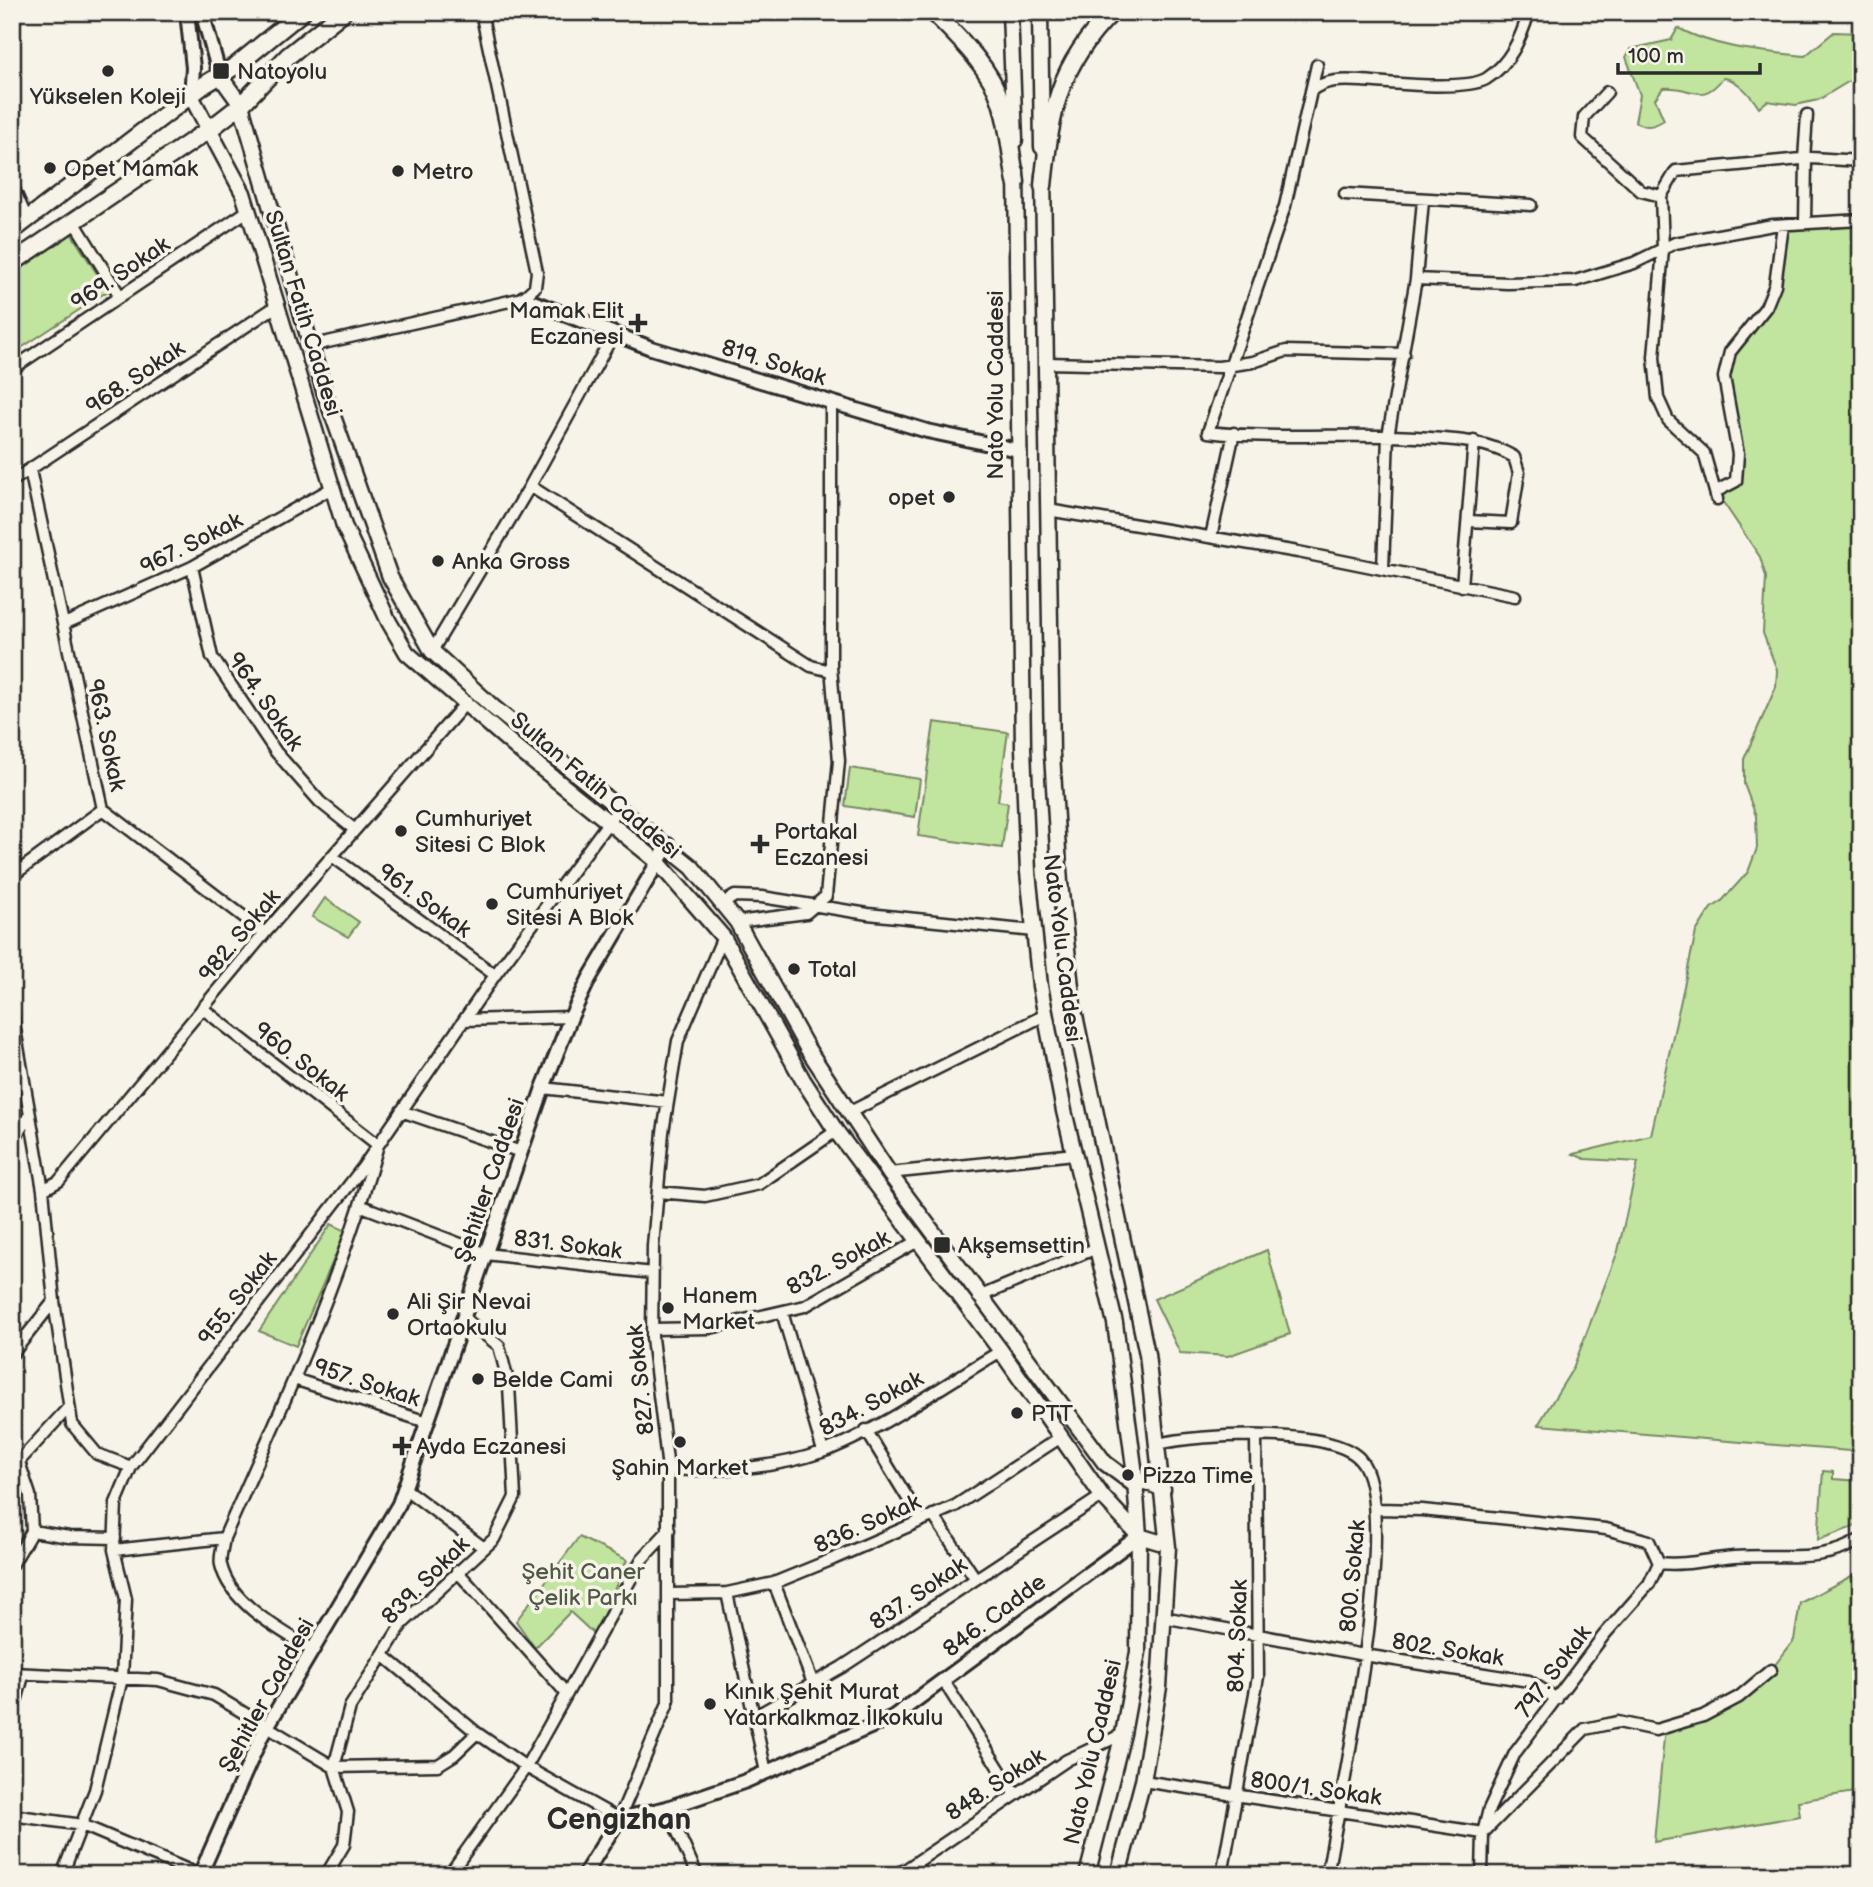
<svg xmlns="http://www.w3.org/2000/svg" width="1873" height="1887" font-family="'Balsamiq Sans',sans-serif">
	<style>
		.green { fill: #c1e49e; stroke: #768864; stroke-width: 2 }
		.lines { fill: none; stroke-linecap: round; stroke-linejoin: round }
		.minor-casing { stroke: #2b2b2b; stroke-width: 15 }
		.tertiary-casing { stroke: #2b2b2b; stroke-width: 18 }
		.secondary-casing { stroke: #2b2b2b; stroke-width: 19 }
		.primary-casing { stroke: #2b2b2b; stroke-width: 21 }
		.minor { stroke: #f7f3e8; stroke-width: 10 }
		.tertiary { stroke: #f7f3e8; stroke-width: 12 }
		.secondary { stroke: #f7f3e8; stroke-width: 14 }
		.primary { stroke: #f7f3e8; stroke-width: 16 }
		.poi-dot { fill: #2b2b2b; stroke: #f7f3e8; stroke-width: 2.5 }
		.labels { text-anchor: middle; stroke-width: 7; stroke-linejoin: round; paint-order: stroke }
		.poi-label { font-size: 23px; fill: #2b2b2b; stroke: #f7f3e8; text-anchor: start }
		.street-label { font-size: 23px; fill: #2b2b2b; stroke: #f7f3e8 }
		.park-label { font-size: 23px; fill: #505948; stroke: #f7f3e8 }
		.district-label { font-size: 30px; font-weight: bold; fill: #2b2b2b; stroke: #f7f3e8 }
	</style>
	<rect width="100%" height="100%" fill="#f7f3e8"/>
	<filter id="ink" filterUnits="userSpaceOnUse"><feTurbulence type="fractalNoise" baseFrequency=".0143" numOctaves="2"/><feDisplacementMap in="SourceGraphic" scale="14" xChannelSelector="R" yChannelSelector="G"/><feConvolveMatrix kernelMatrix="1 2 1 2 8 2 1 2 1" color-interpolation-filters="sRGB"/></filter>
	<g filter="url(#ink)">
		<!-- green -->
		<path class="green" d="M1678,28C1718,49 1761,51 1805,56L1834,32L1861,33V74L1818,100L1796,105L1767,101L1759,108C1752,97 1737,78 1723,78C1700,107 1693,85 1663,88L1655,99L1664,120C1653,127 1647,128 1635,122L1640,95L1626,57L1630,49L1671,40Z
			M1861,220V1452L1538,1425L1573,1368L1618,1251L1638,1162L1585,1159L1573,1154L1651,1135L1696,932L1711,908L1721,902L1748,872L1757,848L1756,816L1744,784V759L1776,687L1777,670L1763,633L1766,577L1760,557L1717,493L1738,482L1724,377L1730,352L1766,307L1783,225Z
			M71,233L108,291L12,354V275Z
			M934,722L1008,732L998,801L1008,803L1002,848L918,836Z
			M850,768L920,779L915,817L845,806Z
			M325,898L359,922L348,937L312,917Z
			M331,1224L346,1231L296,1346L259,1331Z
			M1267,1250L1290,1334L1228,1356L1180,1353L1154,1299Z
			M1823,1471L1833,1472V1479L1861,1481V1524L1818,1540Z
			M579,1537L627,1560L595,1635L570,1612L535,1648L516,1621Z
			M1861,1571V1791L1798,1801L1800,1816L1654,1842L1665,1727L1703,1716L1771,1670L1794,1640L1800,1603Z"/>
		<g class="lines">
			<!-- minor casing -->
			<g class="minor-casing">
				<path id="minor" d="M12,22L14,21
					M1317,65L1285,206L1208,432C1277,440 1347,433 1416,437C1452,440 1483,439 1514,457L1519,473L1511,523L1468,521
					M1311,91C1325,79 1343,80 1362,81C1389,83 1464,91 1486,79C1510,64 1521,38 1529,12
					M1607,92L1584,117L1582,137L1641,191L1661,196
					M1804,159L1807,115
					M12,185L27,219
					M1345,194L1531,205
					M73,220L120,296
					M1805,223L1806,159
					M1416,279L1508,283L1575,281L1634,263L1675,243L1773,225L1861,220
					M310,346L523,298L535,287L537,272L481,12
					M1046,363L1219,367L1253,362L1286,351L1404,354
					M12,369L249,210
					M30,470L103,809L265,933
					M12,481L278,305
					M530,486L811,666L831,671
					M1715,492L1736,481L1738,454L1724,377L1730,352L1766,307L1775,285L1783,225
					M1717,499L1704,453L1668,420L1658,398L1654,357L1663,249L1661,196L1676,171L1811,158L1861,161
					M1048,510L1298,552L1515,596
					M1211,537L1234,433
					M192,567L212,657L276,752L320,802L355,830
					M1383,569L1388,436L1416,279L1423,200
					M1462,586L1474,441
					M64,624L192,567L332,488
					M432,651L530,486L613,335
					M332,856L495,975
					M12,876L103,809
					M722,904L735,896L762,897L868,914L1034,931
					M737,922L806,913L826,896L839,761L831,667V402
					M202,1008L378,1145C341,1280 281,1410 224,1538C223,1546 219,1558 221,1565C230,1604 282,1631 313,1650
					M12,1012L43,1190L54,1301L72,1424L97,1454L131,1467
					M464,1020L571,1017
					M543,1088L668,1102
					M401,1111L521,1152
					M848,1113L1045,1015
					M12,1142L28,1117
					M889,1173L1075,1154
					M43,1190L59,1181L265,933L464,705
					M658,1192L705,1196L759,1184L836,1131
					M362,1206L486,1254L652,1273
					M978,1297L1097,1248
					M782,1312L823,1451
					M652,1329L710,1328L805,1306L916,1242
					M12,1354L54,1301
					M294,1379L427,1422
					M866,1430L921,1520
					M1158,1444C1199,1434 1329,1427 1359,1458C1405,1506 1339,1802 1327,1875
					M19,1462L30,1495L32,1531
					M12,1469L68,1408
					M668,1469C720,1472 773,1469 822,1452C878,1432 948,1382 1001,1351
					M404,1488L484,1548
					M933,1515L975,1578
					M114,1550L224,1538
					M1659,1563C1686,1566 1708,1559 1734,1557C1778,1553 1822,1565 1861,1539
					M12,1565L32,1531L69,1537L115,1538
					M457,1571L567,1694
					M774,1583L813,1683
					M727,1593L766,1772
					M670,1594L727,1593L774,1583L833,1559L955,1506L1061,1437
					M1163,1617L1364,1655L1529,1681L1557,1699
					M383,1655L477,1733L526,1767L619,1819L668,1703V1469L652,1338L653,1246L663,1132L678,1041L723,937
					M12,1673L158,1680L214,1695L334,1767L438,1765L454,1755L477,1733
					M943,1680L1015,1794
					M12,1716L23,1676
					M752,1718L842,1667L1102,1496
					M1143,1781L1483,1833L1489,1809L1515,1753L1604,1635L1649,1584L1659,1563L1649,1541L1606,1529L1422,1510L1377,1509
					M667,1808L697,1875
					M12,1815L82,1825L200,1875
					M62,1875L95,1790L122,1678L126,1599L114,1550L116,1503L131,1467L363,1167L495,975L619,808
					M326,1875L344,1845L348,1812L334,1767L350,1707L402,1624L494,1539L515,1497L509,1385L499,1346L464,1318
					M449,1875L526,1767L642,1559L669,1530
					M892,1875L905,1870L1067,1760L1123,1734
					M1222,1875L1258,1677L1256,1437
					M1482,1875L1483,1833L1585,1729L1618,1722L1656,1730L1703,1716L1739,1697L1771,1670
					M1564,1875H1569"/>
			</g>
			<!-- tertiary casing -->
			<g class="tertiary-casing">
				<path id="tertiary" d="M187,12L193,68L191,96
					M202,12L220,76
					M523,298L651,348L927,431L1018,450
					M200,1875L261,1737L399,1504L543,1088L571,1017L589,979L668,845
					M584,1875L619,1819L667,1808L746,1781L893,1717L1139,1536"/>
			</g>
			<!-- secondary casing -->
			<g class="secondary-casing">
				<path id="secondary" d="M1010,12L1015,140
					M1040,12L1042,147
					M220,76L241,105L324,391L390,577L432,651L494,708L692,867L737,922L807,1048L889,1173L1105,1463L1136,1486L1143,1481L1163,1489
					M191,96L243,193L344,526L389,622L407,653L520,751L657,861L723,937L803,1080L836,1131L1001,1351L1102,1496L1139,1536L1159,1542L1167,1538
					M1016,171L1023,748L1028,872L1040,986L1064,1111L1115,1323L1134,1467L1139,1536L1138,1652L1123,1734L1087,1875
					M1043,175L1052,754L1060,883L1073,1006L1147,1354L1168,1547L1159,1687L1143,1781L1118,1875"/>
			</g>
			<!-- primary casing -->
			<g class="primary-casing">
				<path id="primary" d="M933,12C958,37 990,67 1001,102C1009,127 1011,156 1016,182
					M1043,186C1051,111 1057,67 1112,12
					M12,231L204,85L237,65L302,12
					M12,263L210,129L241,105L288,56L343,12"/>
			</g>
			<!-- minor -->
			<use href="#minor" class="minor"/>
			<!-- tertiary -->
			<use href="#tertiary" class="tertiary"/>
			<!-- secondary -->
			<use href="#secondary" class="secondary"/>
			<!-- primary -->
			<use href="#primary" class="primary"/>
		</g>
	</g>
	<!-- markers -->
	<g class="poi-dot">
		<circle cx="108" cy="71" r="7"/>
		<rect x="212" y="62" width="18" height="18" rx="3.5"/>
		<circle cx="50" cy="168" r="7"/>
		<circle cx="398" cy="171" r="7"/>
		<path d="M634.5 312.5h7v7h7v7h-7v7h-7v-7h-7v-7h7z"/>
		<circle cx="949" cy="497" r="7"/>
		<circle cx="438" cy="561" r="7"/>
		<circle cx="401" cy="831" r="7"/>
		<path d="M756.5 833.5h7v7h7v7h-7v7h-7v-7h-7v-7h7z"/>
		<circle cx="492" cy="904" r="7"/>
		<circle cx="794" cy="969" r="7"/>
		<rect x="933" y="1236" width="18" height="18" rx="3.5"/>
		<circle cx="668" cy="1308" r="7"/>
		<circle cx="393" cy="1314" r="7"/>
		<circle cx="478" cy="1379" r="7"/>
		<circle cx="1017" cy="1413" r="7"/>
		<circle cx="680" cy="1442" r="7"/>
		<path d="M398.5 1435.5h7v7h7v7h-7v7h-7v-7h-7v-7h7z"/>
		<circle cx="1128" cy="1475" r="7"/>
		<circle cx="710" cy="1704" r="7"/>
	</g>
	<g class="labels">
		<!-- poi labels -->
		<g class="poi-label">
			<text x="237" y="79">Natoyolu</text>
			<text x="108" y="104" text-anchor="middle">Yükselen Koleji</text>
			<text x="64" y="176">Opet Mamak</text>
			<text x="412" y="179">Metro</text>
			<text x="624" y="318" text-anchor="end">Mamak Elit<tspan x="624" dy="26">Eczanesi</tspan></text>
			<text x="935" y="505" text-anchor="end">opet</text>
			<text x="452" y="569">Anka Gross</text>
			<text x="415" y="826">Cumhuriyet<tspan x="415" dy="26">Sitesi C Blok</tspan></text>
			<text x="774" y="839">Portakal<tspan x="774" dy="26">Eczanesi</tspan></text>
			<text x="506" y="899">Cumhuriyet<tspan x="506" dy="26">Sitesi A Blok</tspan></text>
			<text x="808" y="977">Total</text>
			<text x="958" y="1253">Akşemsettin</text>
			<text x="682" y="1303">Hanem<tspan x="682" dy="26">Market</tspan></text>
			<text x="407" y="1309">Ali Şir Nevai<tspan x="407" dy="26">Ortaokulu</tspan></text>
			<text x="492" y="1387">Belde Cami</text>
			<text x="1031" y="1421">PTT</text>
			<text x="416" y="1454">Ayda Eczanesi</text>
			<text x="680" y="1475" text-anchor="middle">Şahin Market</text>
			<text x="1142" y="1483">Pizza Time</text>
			<text x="724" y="1699">Kınık Şehit Murat<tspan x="724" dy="26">Yatarkalkmaz İlkokulu</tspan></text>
		</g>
		<!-- street labels -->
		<g class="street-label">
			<text transform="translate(120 273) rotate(-34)" y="8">969. Sokak</text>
			<text transform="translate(304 313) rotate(73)" y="8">Sultan Fatih Caddesi</text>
			<text transform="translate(774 362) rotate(17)" y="8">819. Sokak</text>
			<text transform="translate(135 377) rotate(-34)" y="8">968. Sokak</text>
			<text transform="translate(995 385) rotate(-90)" y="8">Nato Yolu Caddesi</text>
			<text transform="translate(191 543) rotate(-27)" y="8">967. Sokak</text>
			<text transform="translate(266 701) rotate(55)" y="8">964. Sokak</text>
			<text transform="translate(107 735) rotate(78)" y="8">963. Sokak</text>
			<text transform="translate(596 785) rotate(40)" y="8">Sultan Fatih Caddesi</text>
			<text transform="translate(425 900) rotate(36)" y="8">961. Sokak</text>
			<text transform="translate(239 935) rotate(-50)" y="8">982. Sokak</text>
			<text transform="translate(1063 948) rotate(83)" y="8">Nato Yolu Caddesi</text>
			<text transform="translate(302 1061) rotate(38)" y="8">960. Sokak</text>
			<text transform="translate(489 1180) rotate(-71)" y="8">Şehitler Caddesi</text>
			<text transform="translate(568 1244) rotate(7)" y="8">831. Sokak</text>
			<text transform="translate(838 1262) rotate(-28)" y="8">832. Sokak</text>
			<text transform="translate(237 1298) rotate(-52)" y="8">955. Sokak</text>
			<text transform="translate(640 1380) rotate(-96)" y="8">827. Sokak</text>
			<text transform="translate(367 1382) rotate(18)" y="8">957. Sokak</text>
			<text transform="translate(871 1403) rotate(-28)" y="8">834. Sokak</text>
			<text transform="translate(867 1523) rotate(-24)" y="8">836. Sokak</text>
			<text transform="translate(1352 1576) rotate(-85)" y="8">800. Sokak</text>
			<text transform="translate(425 1580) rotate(-45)" y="8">839. Sokak</text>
			<text transform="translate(918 1593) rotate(-34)" y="8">837. Sokak</text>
			<text transform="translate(994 1615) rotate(-37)" y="8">846. Cadde</text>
			<text transform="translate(1237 1636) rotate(-88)" y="8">804. Sokak</text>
			<text transform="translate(1448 1649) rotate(9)" y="8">802. Sokak</text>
			<text transform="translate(1553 1671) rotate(-53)" y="8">797. Sokak</text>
			<text transform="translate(266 1695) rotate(-61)" y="8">Şehitler Caddesi</text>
			<text transform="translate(1092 1752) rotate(-77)" y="8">Nato Yolu Caddesi</text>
			<text transform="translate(995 1784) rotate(-33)" y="8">848. Sokak</text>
			<text transform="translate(1316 1788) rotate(8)" y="8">800/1. Sokak</text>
		</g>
		<!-- park labels -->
		<g class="park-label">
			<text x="583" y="1579">Şehit Caner<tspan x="583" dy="26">Çelik Parkı</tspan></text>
		</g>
		<!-- district labels -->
		<g class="district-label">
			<text x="619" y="1829">Cengizhan</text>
		</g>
	</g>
	<!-- margin -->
	<rect width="1873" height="1887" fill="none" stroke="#f7f3e8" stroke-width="42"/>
	<rect x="21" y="21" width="1831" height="1845" fill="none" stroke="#2b2b2b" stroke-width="2.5" filter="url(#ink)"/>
	<!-- scale -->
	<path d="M1618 63v10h142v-10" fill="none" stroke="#2b2b2b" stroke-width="3.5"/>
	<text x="1628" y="63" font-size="21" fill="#2b2b2b" stroke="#f7f3e8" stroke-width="5" paint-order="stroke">100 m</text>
</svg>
